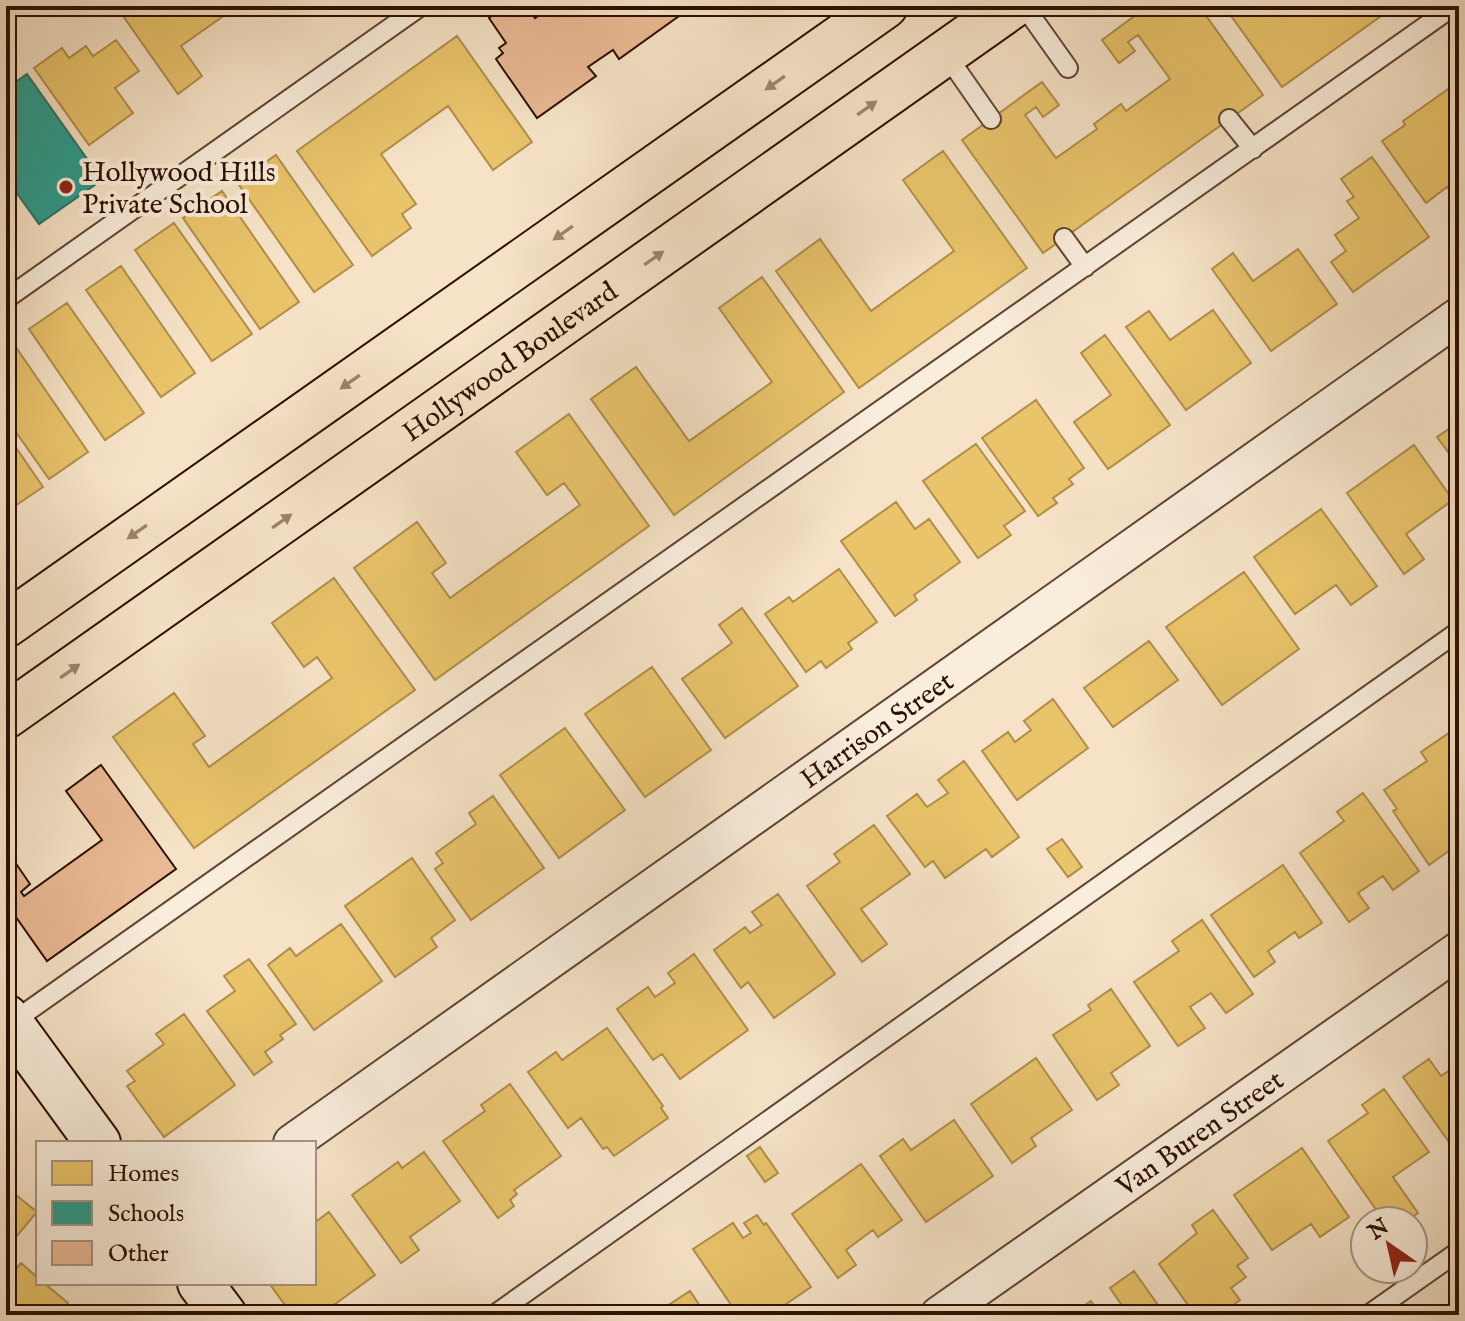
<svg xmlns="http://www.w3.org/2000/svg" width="1465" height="1321" font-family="'IM FELL English',serif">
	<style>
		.homes { fill: #e9c46a; stroke: #b08e4a; stroke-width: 2 }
		.schools { fill: #2a9d8f; stroke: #2b7264; stroke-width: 2 }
		.building { fill: #e9b994; stroke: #2c0f00; stroke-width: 2 }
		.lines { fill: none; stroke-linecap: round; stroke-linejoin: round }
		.lane-casing { stroke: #5e4432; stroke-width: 22 }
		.street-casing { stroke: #5e4432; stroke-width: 40 }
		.secondary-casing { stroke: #2c0f00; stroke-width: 48 }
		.highway-casing { stroke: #2c0f00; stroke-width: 48 }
		.lane { stroke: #f9eddb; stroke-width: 18 }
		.street { stroke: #f9eddb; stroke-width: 36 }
		.secondary { stroke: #f9eddb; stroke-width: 44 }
		.highway { stroke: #f6e3c7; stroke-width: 44 }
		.oneway { fill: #9b846d }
		.poi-dot { fill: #8f2418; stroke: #f9eddb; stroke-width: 3 }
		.labels { text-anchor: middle; stroke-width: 8; stroke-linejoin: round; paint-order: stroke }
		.poi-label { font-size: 28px; fill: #2c0f00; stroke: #f9eddb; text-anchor: start }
		.street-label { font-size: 28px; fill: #2c0f00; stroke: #f9eddb }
	</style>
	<rect width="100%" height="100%" fill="#f6e3c7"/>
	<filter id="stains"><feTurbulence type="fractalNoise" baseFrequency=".0025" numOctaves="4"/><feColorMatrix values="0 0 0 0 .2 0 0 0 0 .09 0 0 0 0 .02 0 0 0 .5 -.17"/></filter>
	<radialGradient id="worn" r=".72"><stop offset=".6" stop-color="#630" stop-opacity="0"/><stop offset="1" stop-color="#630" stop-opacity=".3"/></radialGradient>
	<!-- homes -->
	<path class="homes" d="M116,6H215L222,17L181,46L202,76L178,94Z
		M1148,6H1199L1263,95L1043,253L962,140L1042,82L1059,105L1043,117L1036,107L1025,115L1056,158L1097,129L1094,124L1121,104L1126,111L1170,79L1138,35L1128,42L1135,51L1119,63L1102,40Z
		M1224,6H1286L1292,14L1302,6H1395L1282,87Z
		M457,36L532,142L493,170L448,106L381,154L416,204L402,214L411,228L372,256L297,151Z
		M116,40L139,71L115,88L133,113L89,145L34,68L62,48L69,58L86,46L93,56Z
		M1455,84L1459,89V192L1454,196L1447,187L1426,203L1382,141L1405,125L1403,121Z
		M943,151L1027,268L859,388L776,271L820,239L871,311L954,251L903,180Z
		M276,155L353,265L314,292L237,182Z
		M1372,157L1429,237L1353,292L1331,262L1346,251L1335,235L1359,218L1347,201L1354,197L1341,179Z
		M222,191L299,302L260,329L183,218Z
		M174,223L252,334L212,361L135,250Z
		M1298,249L1337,304L1271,351L1212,269L1233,253L1253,281Z
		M121,266L195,373L161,397L86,290Z
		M762,277L844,392L674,515L591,399L636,367L689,441L772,382L719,308Z
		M67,303L144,413L105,440L29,329Z
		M1213,310L1251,363L1186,410L1126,327L1149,311L1170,340Z
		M1105,335L1170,425L1108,469L1074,422L1111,395L1081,353Z
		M11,340L88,452L49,479L6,418V344Z
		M1036,400L1084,468L1069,479L1073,484L1053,498L1057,503L1038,516L982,438Z
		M569,414L649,526L435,680L354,568L417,522L446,563L432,573L450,598L580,505L564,483L547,495L516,452Z
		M1459,422V467L1437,437Z
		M6,433L43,487L6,512Z
		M976,444L1025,511L1004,526L1011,535L978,558L923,481Z
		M1414,445L1453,500L1406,534L1424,559L1404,574L1347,493Z
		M896,502L915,529L929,519L960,562L914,595L917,600L895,616L841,541Z
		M1321,509L1377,586L1351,605L1336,585L1295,614L1254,557Z
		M839,569L877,622L848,643L852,649L826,668L821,661L806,672L765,614L789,597L793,602Z
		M1244,572L1299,649L1222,705L1166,627Z
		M334,578L415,690L194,848L113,737L174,693L205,736L193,744L209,767L332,678L317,657L304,667L272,623Z
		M742,608L798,686L725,738L682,679L732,643L719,625Z
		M1149,641L1178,680L1113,727L1084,688Z
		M652,667L711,750L645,797L585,714Z
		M1053,699L1088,748L1017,800L982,751L1008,732L1015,742L1031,730L1024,721Z
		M565,728L625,810L559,858L500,775Z
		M1449,733L1459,747V828L1450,834L1457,845L1429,865L1393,811L1397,809L1384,790L1427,761L1421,752Z
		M964,761L1019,837L992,857L986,849L945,878L933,861L925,867L887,816L917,794L927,807L948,793L938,780Z
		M1363,793L1419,871L1393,890L1383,876L1358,893L1369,908L1349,922L1300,853L1344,821L1337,812Z
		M493,796L544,868L471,920L435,869L443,863L436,853L476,824L469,813Z
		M874,825L910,874L861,909L887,944L862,962L807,886L840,862L834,854Z
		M1062,839L1082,867L1068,877L1047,849Z
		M412,858L455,920L431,938L437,947L395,977L345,906Z
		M1283,865L1322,923L1299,938L1295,932L1268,951L1275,962L1254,977L1211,915Z
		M778,894L835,974L774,1018L748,982L741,988L714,950L745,927L750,933L762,925L752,912Z
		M1202,920L1253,994L1226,1013L1211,993L1190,1007L1205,1028L1178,1046L1134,982L1179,951L1172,941Z
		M341,924L382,981L314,1030L268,965L290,948L296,956Z
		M694,954L748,1030L680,1079L662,1054L653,1060L617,1009L648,987L655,997L675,983L668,973Z
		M249,959L296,1024L280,1035L283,1039L265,1052L272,1062L254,1075L207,1011L235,991L224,976Z
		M1111,989L1150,1046L1111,1073L1119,1085L1097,1100L1053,1035L1091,1010L1088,1005Z
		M184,1014L235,1085L164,1137L127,1086L135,1081L127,1071L164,1044L156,1034Z
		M607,1028L663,1106L661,1108L668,1118L614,1156L607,1147L603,1149L581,1118L568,1128L528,1072L556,1052L562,1060Z
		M1036,1058L1072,1110L1031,1138L1036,1146L1012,1163L971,1104Z
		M1429,1059L1441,1076L1459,1064L1458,1155L1403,1077Z
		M510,1084L561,1156L514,1190L517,1194L510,1200L514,1206L498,1218L443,1141L485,1111L481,1105Z
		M1384,1089L1429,1152L1393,1177L1418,1213L1406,1221H1384L1328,1141L1368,1113L1362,1105Z
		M954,1120L993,1176L926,1222L880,1156L903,1139L911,1150Z
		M760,1147L778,1173L765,1182L747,1156Z
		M1302,1148L1349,1217L1320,1237L1311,1224L1272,1250L1234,1195Z
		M424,1152L460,1201L410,1237L419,1250L401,1263L352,1195L398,1162L402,1168Z
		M861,1164L902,1220L878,1237L873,1230L846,1250L856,1265L838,1278L792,1214Z
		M6,1187L37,1212L6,1249Z
		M1213,1210L1248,1258L1237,1266L1246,1277L1231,1288L1240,1300L1219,1315H1195L1159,1264L1197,1233L1192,1225Z
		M329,1212L375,1275L320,1315H292L269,1283H314V1223Z
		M757,1215L764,1225L766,1223L811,1287L770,1315H738L693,1249L733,1223L743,1238L751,1233L744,1223Z
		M21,1263L38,1278V1283H44L68,1303L66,1306L76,1315H6V1280Z
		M1134,1271L1165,1315H1106L1121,1304L1110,1288Z
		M690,1291L706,1315H665L661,1310Z
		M1091,1301L1101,1315H1071Z"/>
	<!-- schools -->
	<path class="schools" d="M27,74L102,180L39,224L6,178V99L8,97L6,89Z"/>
	<!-- building -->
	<path class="building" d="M505,6H527L535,18L545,11L541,6H675L673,8L679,16L619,59L613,50L588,67L596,76L537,118L496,59L503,53L499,48L506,43L489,18Z
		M101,765L176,869L47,961L6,903V872L17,865L30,884L21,892L24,896L102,840L66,791Z"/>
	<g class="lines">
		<!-- lane casing -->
		<g class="lane-casing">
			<path id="lane" d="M1024,6L1068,68
				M945,53L991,119
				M1229,119L1253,149
				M1064,238L1085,267
				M6,299L421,6
				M11,1023L1454,6
				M494,1315L1459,631
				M1368,1315L1459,1251"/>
		</g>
		<!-- street casing -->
		<g class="street-casing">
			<g id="street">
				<path id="s1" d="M292,1143L1459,316"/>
				<path id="s2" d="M939,1315L1459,950"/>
			</g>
		</g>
		<!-- secondary casing -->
		<g class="secondary-casing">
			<path id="secondary" d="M6,1017L98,1143
				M200,1283L224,1315"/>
		</g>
		<!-- highway casing -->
		<g class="highway-casing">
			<g id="highway">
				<path d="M6,625L885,6"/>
				<path id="s3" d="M6,716L1012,6"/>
			</g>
		</g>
		<!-- lane -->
		<use href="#lane" class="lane"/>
		<!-- street -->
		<use href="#street" class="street"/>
		<!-- secondary -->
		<use href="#secondary" class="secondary"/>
		<!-- highway -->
		<use href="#highway" class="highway"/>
	</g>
	<!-- one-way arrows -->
	<defs><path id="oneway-solid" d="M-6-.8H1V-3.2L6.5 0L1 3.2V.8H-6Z" transform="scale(2)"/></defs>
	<g class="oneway">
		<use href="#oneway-solid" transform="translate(775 83) rotate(145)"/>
		<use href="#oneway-solid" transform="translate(867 108) rotate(-35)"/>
		<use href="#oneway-solid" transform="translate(563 233) rotate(145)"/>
		<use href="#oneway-solid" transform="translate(654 258) rotate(-35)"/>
		<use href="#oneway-solid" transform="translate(350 382) rotate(145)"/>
		<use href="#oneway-solid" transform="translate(282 521) rotate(-35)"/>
		<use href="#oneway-solid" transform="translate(137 532) rotate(145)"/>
		<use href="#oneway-solid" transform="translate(70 671) rotate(-35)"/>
	</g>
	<!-- markers -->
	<circle class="poi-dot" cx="66" cy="187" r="8"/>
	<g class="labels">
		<!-- poi labels -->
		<g class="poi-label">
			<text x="82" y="181">Hollywood Hills<tspan x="82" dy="32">Private School</tspan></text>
		</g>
		<!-- street labels -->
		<g class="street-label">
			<text dy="10" stroke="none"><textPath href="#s3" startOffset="616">Hollywood Boulevard</textPath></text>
			<text dy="10" stroke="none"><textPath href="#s1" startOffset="716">Harrison Street</textPath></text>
			<text dy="10" stroke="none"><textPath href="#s2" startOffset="318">Van Buren Street</textPath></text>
		</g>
	</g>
	<!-- margin -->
	<rect width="1465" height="1321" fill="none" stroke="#f6e3c7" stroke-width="32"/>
	<rect x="8" y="8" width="1449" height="1305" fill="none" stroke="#2c0f00" stroke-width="4"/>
	<rect x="16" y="16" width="1433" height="1289" fill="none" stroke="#2c0f00" stroke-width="2"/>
	<!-- legend -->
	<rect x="36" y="1141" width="280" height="144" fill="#f9eddb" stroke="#a79483" stroke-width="2"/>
	<rect x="52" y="1161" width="40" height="24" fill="#e9c46a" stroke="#a79483" stroke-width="2"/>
	<text x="108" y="1181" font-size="24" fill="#2c0f00">Homes</text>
	<rect x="52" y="1201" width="40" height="24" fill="#2a9d8f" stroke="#a79483" stroke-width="2"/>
	<text x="108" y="1221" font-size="24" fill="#2c0f00">Schools</text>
	<rect x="52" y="1241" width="40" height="24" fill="#e9b994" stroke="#a79483" stroke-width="2"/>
	<text x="108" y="1261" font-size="24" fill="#2c0f00">Other</text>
	<!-- north arrow -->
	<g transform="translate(1389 1245) rotate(326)"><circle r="38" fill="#f9eddb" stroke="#a79483" stroke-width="2"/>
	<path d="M0-6L14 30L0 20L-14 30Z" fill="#8f2418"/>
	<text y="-12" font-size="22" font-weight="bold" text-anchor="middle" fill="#2c0f00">N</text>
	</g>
	<rect width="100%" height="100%" filter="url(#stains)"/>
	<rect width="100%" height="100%" fill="url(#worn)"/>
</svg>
